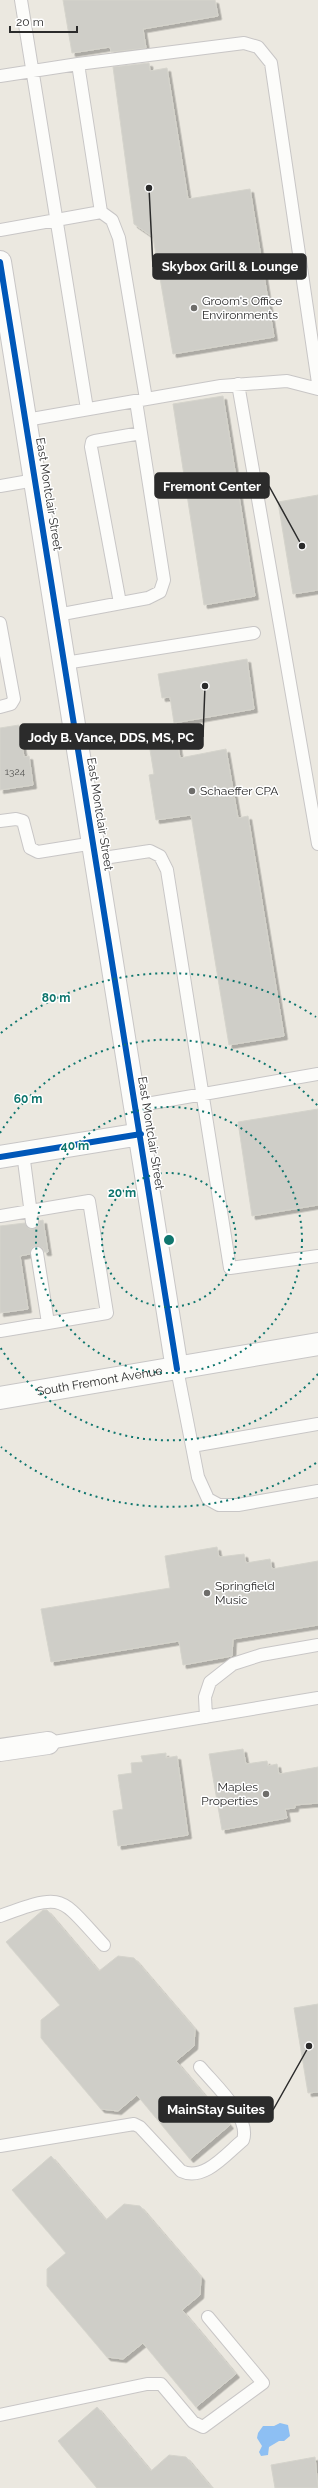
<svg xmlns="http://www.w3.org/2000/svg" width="318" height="2488" font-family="Raleway,sans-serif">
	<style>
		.water { fill: #8dbff3 }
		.building { fill: #cfcec8; stroke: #d5d4cc; filter: url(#shadow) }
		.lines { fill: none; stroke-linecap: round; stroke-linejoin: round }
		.lane-casing { stroke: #c8c6c6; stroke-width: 14 }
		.street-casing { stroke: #c8c6c6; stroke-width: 24 }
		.secondary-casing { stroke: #c8c6c6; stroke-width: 24 }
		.lane { stroke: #fcfcfa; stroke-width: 12 }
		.street { stroke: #fcfcfa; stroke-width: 22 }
		.secondary { stroke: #fcfcfa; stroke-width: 22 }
		.cycleway-casing { stroke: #fff; stroke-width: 8 }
		.cycleway { stroke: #0057b8; stroke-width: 6 }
		.ring { fill: none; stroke: #0f766e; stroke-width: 2; stroke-dasharray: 2 4 }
		.poi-dot { fill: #6e6d6a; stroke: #fff; stroke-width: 1.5 }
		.labels { text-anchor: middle; stroke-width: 3; stroke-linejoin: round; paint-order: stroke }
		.number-label { font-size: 10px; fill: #565654 }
		.poi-label { font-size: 12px; fill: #2b2b2b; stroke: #fff; text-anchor: start }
		.street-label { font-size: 12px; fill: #2b2b2b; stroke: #fff }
		.centre { fill: #0f766e; stroke: #fff; stroke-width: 2 }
		.ring-label { font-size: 12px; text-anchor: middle; font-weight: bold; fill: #0f766e; stroke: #fff; stroke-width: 3; stroke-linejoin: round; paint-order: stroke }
		.leader { fill: none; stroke: #2b2b2b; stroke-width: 1.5 }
		.callout-dot { fill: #2b2b2b; stroke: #fff; stroke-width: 1.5 }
		.callout { fill: #2b2b2b; stroke: #2b2b2b; stroke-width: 1.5 }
		.callout-label { font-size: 13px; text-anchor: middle; font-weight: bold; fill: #fff }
	</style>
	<defs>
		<filter id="shadow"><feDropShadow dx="3.5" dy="3.5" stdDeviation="0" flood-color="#0004"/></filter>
	</defs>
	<rect width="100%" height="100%" fill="#ebe8e0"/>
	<!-- water -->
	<path class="water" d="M280,2423L288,2425L290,2436L284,2441H279L269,2447L268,2455L261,2456L259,2452L262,2446L257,2438L258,2433L263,2426H274Z"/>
	<!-- building -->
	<path class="building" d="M63,0H215L218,16L143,29L146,48L111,52L110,47L72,53Z
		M149,63L150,71L167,68L188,199L250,189L274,337L173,354L153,237L134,224L113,67Z
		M223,396L255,596L204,605L173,404Z
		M318,495V590L293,594L278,502Z
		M247,659L254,709L174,723L170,697L162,698L158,674Z
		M19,725L24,757L29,756L33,785L0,790V728Z
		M176,733L180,758L226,749L238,818L248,816L284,1036L229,1045L191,815L156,820L149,775L154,774L148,738Z
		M318,1109V1205L252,1216L238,1122Z
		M43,1220L48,1252H44L43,1248L36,1246L32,1247L30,1254L20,1256L28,1309L0,1313V1226L25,1223L29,1229H33L39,1225V1221Z
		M217,1547L219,1557L244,1554L246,1563L270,1559L272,1569L318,1561V1625L233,1639L232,1656L183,1665L179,1641L51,1662L41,1609L170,1588L165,1556Z
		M243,1749L246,1764L267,1761L268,1766L277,1764L279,1774L318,1767V1803L295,1805V1808L285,1809L287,1818L222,1830L209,1754Z
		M166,1753V1758L177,1756L188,1835L118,1846L113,1811L123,1809L118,1775L132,1773L131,1763L143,1762L141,1756Z
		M43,1910H47L99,1971L118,1956L134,1958L195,2029L194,2046L176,2061L230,2125L190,2159L137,2095L118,2111L101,2109L41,2038V2020L60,2005L6,1942Z
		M318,2004V2092L308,2093L294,2008Z
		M51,2156L106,2220L124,2204L140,2206L201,2277L200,2295L182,2310L236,2374L196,2407L143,2343L123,2359L107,2357L47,2286V2269L66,2253L12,2190Z
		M97,2407L151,2471L169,2455L186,2457L212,2488H97L58,2441Z
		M315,2457L318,2488H275L271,2465Z"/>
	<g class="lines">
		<!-- lane casing -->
		<g class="lane-casing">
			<path id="lane" d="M21,0L87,409
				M78,64L244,43L258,47L271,63L318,383
				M0,76L78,64L101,212L112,220L119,238L146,399
				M0,230L101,212
				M238,384L318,844
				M26,420L221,386L287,381L318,389
				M0,486L35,480
				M120,603L91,447L92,442L95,441L141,433
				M57,615L148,598L160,592L164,580L136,401
				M0,623L14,699L11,704L0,707
				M65,663L254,633
				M0,821L16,819L23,821L30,848L38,852L94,843
				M97,859L150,851L160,856L167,870L230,1268L318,1256
				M135,1106L318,1074
				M23,1153L32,1222
				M0,1216L89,1201L107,1313L48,1323
				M0,1331L48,1323L37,1253
				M177,1369L198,1477L208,1499L219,1505H238L318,1491
				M192,1446L318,1424
				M206,1717L205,1697L210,1682L233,1664L261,1655L318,1645
				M48,1743L318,1698
				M0,1916C65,1892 59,1896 104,1945
				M0,2146L134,2124L140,2127L181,2171C204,2182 226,2154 243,2140C251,2117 214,2084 200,2067
				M0,2415L147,2384H161L193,2422L203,2427L263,2383L208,2317"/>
		</g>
		<!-- street casing -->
		<g class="street-casing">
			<path id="street" d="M0,262L177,1369
				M0,1157L141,1134
				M0,1750L48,1743"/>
		</g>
		<!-- secondary casing -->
		<g class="secondary-casing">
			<g id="secondary">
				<path id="s1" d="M0,1398L318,1344"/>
			</g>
		</g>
		<!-- lane -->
		<use href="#lane" class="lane"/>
		<!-- street -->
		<use href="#street" class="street"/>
		<!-- secondary -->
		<use href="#secondary" class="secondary"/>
		<!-- cycleway casing -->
		<g class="cycleway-casing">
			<path id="cycleway" d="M0,262L177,1369
				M0,1157L141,1134"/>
		</g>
		<!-- cycleway -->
		<use href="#cycleway" class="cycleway"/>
	</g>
	<!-- distance rings -->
	<g class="ring">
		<circle cx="169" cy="1240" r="67"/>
		<circle cx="169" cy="1240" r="133"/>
		<path d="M318 1374A200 200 0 0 1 0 1347M0 1133A200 200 0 0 1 318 1106"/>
		<path d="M316 1463A267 267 0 0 1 1 1447M1 1033A267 267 0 0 1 316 1017"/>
	</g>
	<!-- markers -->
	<g class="poi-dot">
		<circle cx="194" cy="308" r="4"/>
		<circle cx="192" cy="791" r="4"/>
		<circle cx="207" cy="1593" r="4"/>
		<circle cx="266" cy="1794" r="4"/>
	</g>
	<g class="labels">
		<!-- number labels -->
		<g class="number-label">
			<text x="15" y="775">1324</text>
		</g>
		<!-- poi labels -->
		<g class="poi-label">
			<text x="202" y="305">Groom's Office<tspan x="202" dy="14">Environments</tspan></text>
			<text x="200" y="795">Schaeffer CPA</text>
			<text x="215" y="1590">Springfield<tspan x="215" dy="14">Music</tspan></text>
			<text x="258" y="1791" text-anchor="end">Maples<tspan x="258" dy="14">Properties</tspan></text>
		</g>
		<!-- street labels -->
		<g class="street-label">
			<text transform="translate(49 494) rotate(81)" y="4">East Montclair Street</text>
			<text transform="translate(100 814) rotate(81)" y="4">East Montclair Street</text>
			<text transform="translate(151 1133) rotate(81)" y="4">East Montclair Street</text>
			<text dy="4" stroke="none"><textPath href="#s1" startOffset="101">South Fremont Avenue</textPath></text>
		</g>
	</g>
	<circle cx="169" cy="1240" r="6" class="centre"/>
	<g class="ring-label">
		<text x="56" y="1002">80 m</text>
		<text x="28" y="1103">60 m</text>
		<text x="75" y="1150">40 m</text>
		<text x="122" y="1197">20 m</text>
	</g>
	<!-- callouts -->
	<path class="leader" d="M149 188L153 267M302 546L269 486M205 686L203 737M309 2046L273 2110"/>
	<g class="callout-dot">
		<circle cx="149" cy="188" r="4"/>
		<circle cx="302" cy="546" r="4"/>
		<circle cx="205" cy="686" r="4"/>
		<circle cx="309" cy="2046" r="4"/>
	</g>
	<g class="callout">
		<rect x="153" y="254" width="153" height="25" rx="4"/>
		<rect x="155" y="473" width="114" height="25" rx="4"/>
		<rect x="20" y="724" width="183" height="25" rx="4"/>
		<rect x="159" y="2097" width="114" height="25" rx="4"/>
	</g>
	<g class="callout-label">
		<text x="230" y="271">Skybox Grill &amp; Lounge</text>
		<text x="212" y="491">Fremont Center</text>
		<text x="111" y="742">Jody B. Vance, DDS, MS, PC</text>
		<text x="216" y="2114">MainStay Suites</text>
	</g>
	<!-- scale -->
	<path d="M10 26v6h67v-6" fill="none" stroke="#2b2b2b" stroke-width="2"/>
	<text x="16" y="26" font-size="12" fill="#2b2b2b" stroke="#ffffff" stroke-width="3" paint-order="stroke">20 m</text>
</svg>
